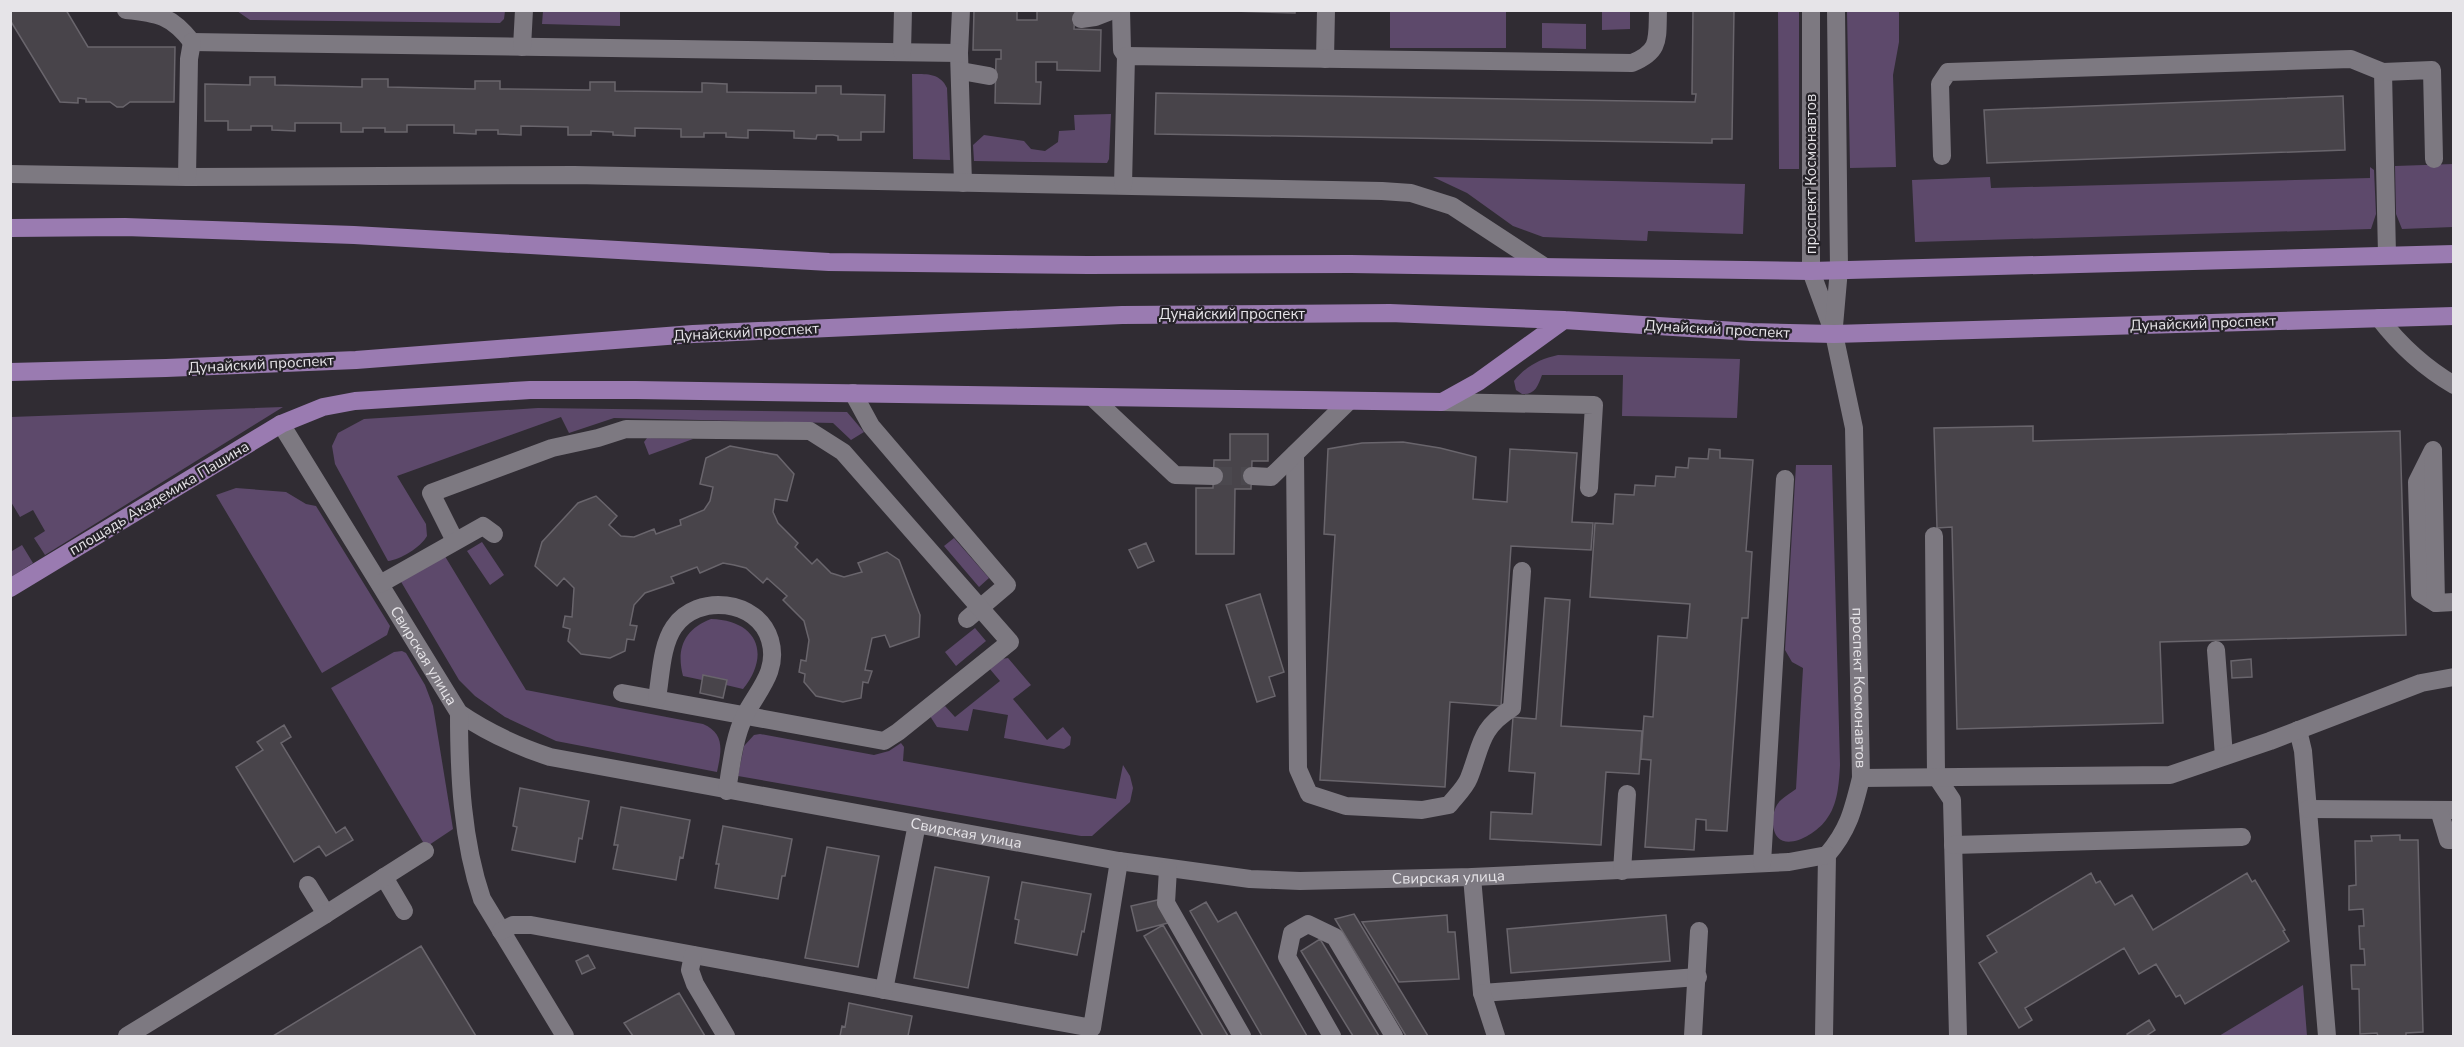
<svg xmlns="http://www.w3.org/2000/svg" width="2464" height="1047" font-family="'Nunito Sans',sans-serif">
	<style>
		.green { fill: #5d496b }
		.building { fill: #48444a; stroke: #69656c; stroke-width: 1.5 }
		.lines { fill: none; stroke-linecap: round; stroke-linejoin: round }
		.minor-tunnel { stroke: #4b484e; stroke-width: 18; stroke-dasharray: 18 9; stroke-linecap: butt }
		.minor { stroke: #7d7981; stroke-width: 18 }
		.major { stroke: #9a7bb1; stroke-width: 18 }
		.labels { text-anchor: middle; stroke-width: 4.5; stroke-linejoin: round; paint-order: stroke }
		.street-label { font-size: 15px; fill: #e6e4e8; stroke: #262329 }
	</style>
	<rect width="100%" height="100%" fill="#302c33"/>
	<!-- green -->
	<path class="green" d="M237,11H505L504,19L500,23L250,20Z
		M543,11H620V26L542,24Z
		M1390,11H1506V48H1390Z
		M1602,11H1630V29L1602,30Z
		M1778,11H1799V169H1779Z
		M1847,11H1899V42L1893,75L1896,167L1850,168Z
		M1542,23L1586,24V49L1542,48Z
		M912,74C927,74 940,73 947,88L950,160L913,159Z
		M1111,114L1109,159L1107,163L974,161L973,145L984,135L1024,141L1031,149L1045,151L1058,142L1059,131L1075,130L1074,115Z
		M2453,164V227L2402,229L2396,214L2395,166Z
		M2370,167L2374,170L2376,214L2371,229L1915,242L1912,180L1990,177L1991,188L2370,178Z
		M1433,177L1745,184L1743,234L1648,231L1647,241L1543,237L1513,226L1467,193Z
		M1558,355L1740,359L1737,418L1622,416L1623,375H1542C1538,386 1535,395 1522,394L1516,390L1514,381C1526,366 1540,359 1558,355Z
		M283,407L45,555L34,538L45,531L33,510L20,517L11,502V417Z
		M538,408L847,412L864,432L851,440L833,423L614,418L569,433L561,417L397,476L426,524L427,536C421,547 400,560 388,561L335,464L332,446L338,433L364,419Z
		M647,438L693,439L649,455L644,442Z
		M1796,465H1832L1840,765C1839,783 1838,805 1826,820C1811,840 1770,858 1773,817C1774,811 1776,804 1781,800C1785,796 1791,793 1796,789L1803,668L1792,662L1785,650Z
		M236,488L286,492L306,504L316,506L390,626L387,635L322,673L216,495Z
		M954,538L989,578L979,587L944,546Z
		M482,542L504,575L490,585L467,551Z
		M22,545L33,563L11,577V550L12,551Z
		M443,553L526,690L703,724C726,734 721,752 717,772L556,741L505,717L475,696L459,680L400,580Z
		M711,619C756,620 772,653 743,689L726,685V680L704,675L702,680L683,676C676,649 684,629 711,619Z
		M975,628L986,641L956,666L945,652Z
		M402,651L406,653L425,685L433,706L453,829L426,847L331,688L394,652Z
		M1008,658L1031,685L1013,699L1047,740L1063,727L1071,737L1070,745L1064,749L1004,738L1008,715L973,709L968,731L937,727L930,716L945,706L955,717L1000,681L989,668L1001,659Z
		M760,734L874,755L889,751L901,743L904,747L903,761L1116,799L1123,765L1130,776L1133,788L1130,802L1092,836H1081L738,776L744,746L754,735Z
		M2303,985L2307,1036H2219Z"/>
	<!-- building -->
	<path class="building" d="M10,10H66L88,47H175L174,102H130L123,107H117L110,102H86V99L78,98V103L60,102L10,20Z
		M974,10H1017V20H1037V10H1075L1074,29L1101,30L1100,71L1057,70V62H1036V82H1041L1040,104L995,103L996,59H1001V50H973Z
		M1202,10H1295V13Z
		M1693,10H1734L1732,139H1712V143L1155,134L1156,93L1695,102L1696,94H1692Z
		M250,77H275V85L362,87V79H388V87L475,89V81H500V89L590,90V82H615V91L702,92V83H706L727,84V92L816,93V86H841V94L885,95L884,132H861V140H838V136L833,135H817L816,139L794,138V131L748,130V138L726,137V133H704V137H681V129L635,128V136L613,135V132L591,131V135H568V127L521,126V135L498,134V130H476V134L454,133V125H407V132H385V128H363V132H341V123H295V131L272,130V126H251V130H228V121H205V84L250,85Z
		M2343,96L2345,150L1987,163L1984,110Z
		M2033,426V441L2400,431L2406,635L2160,642L2163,723L1957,729L1952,527L1937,528L1934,428Z
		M1230,434H1268V461H1252L1251,489H1235L1234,554H1196V488H1213L1214,460H1230Z
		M1403,442L1440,448L1476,457L1473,499L1507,502L1510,449L1577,453L1572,522L1593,523L1591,550L1511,546L1501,706L1450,702L1445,787L1320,780L1335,535L1324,534L1328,449L1362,443Z
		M730,446L777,455L794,474L787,501L775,499L773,512L778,523L798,543L795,547L812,564L817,559L831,573L844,577L862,572L858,563L887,552L899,560L920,615L919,637L890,647L885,635L872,638L865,670L872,671L868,683L863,682L861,698L843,702L816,696L804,682L805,674L799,672L801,660L806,661L809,640L804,621L783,600L787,596L767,578L763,583L746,568L734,565L723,563L700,573L697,567L671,577L674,583L645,593L634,605L630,625L637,626L634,640L627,639L625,651L610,658L581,654L568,641L570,629L563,627L565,616L572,617L574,588L564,578L557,586L535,566L542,542L578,503L596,496L617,516L609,525L621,536L634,537L654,529L656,534L681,525L680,520L704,510L710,501L713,487L700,484L706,458Z
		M1709,449L1720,450V458L1753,460L1746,551L1752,552L1748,618H1742L1727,831L1706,830V820L1696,819L1694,850L1645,847L1651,760L1641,759L1644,716L1653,717L1658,636L1687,638L1690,604L1590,597L1595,523L1613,524L1615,494L1634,495L1635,485L1655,486L1656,476L1675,477L1676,467L1688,468L1689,458L1708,459Z
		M1146,543L1154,561L1138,568L1129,550Z
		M1260,594L1284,672L1269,677L1275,696L1257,702L1226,605Z
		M1545,598L1570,600L1561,726L1642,731L1639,774L1606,772L1601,845L1490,839L1491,812L1532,814L1535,773L1509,771L1513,717L1536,719Z
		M2251,659L2252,677L2232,678L2231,661Z
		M703,675L727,680L723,698L700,693Z
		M284,725L291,737L281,743L336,833L345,827L353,840L326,856L319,846L294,862L236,767L263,750L257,742Z
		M520,788L589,801L582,839L579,838L575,862L512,850L517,827L513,826Z
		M621,807L690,820L683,858L680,857L676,880L613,869L618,845H614Z
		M723,826L792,839L785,876H782L778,899L715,888L719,864H716Z
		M2400,835V840H2418L2423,1032L2406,1033V1036H2378L2377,1033L2360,1034L2359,989H2352L2351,965H2365L2364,949H2360L2359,926H2364L2363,909L2349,910V886L2356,885L2355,841H2372L2371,836Z
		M827,847L879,856L858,967L805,958Z
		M935,867L989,877L968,988L914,978Z
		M2091,873L2096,883L2100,881L2115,905L2132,895L2153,930L2247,873L2252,882L2255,880L2285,930L2283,931L2289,941L2185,1004L2180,995L2176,997L2156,964L2139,974L2124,948L2025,1008L2032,1020L2019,1028L1979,963L1997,952L1987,936Z
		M1022,882L1091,894L1084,932L1082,931L1077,955L1015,943L1019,920L1015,919Z
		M1162,899L1168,923L1137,931L1131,906Z
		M1206,902L1218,922L1236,912L1307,1036H1262L1190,911Z
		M1354,914L1428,1036H1406L1335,919Z
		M1447,915L1448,932H1455L1459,979L1399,982L1362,922Z
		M1666,915L1670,961L1511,973L1507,929Z
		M1163,925L1228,1036H1203L1144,936Z
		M1320,939L1379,1036H1353L1301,951Z
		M421,946L476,1036H273Z
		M588,955L595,968L582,974L576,961Z
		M679,993L705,1036H633L624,1023Z
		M849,1003L912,1016L908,1036H840L842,1026L845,1027Z
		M2149,1020L2155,1030L2146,1036H2128L2127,1034Z"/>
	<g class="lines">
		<!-- minor-tunnel -->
		<path class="minor-tunnel" d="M1214,476H1252"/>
		<!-- minor -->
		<g class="minor">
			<path d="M126,10C158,13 172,16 192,42"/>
			<path d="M961,10L959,53L963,183"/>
			<path d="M1121,10L1122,50L1126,56"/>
			<path id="s1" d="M1811,10V271L1834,334L1854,428L1861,778C1853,810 1849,829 1827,855L1824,1036"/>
			<path d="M1081,19L1095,17L1113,10"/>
			<path d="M192,42L959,53"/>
			<path d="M522,47L524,10"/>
			<path d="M902,52L903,10"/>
			<path d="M1325,59L1326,10"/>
			<path d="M961,71L989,76"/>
			<path d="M2383,72L2387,255"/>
			<path d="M1942,156L1940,84L1948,72L2351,59L2383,72L2432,70L2434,159"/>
			<path d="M10,174L187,177L574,175L1382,191L1411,193L1452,206L1545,267"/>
			<path d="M187,177L189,59L192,42"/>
			<path d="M1123,185L1126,56L1632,63C1661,51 1657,39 1658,10"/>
			<path d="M2379,318C2399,344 2425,368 2454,385"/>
			<path d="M1834,326L1839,269L1836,10"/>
			<path d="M853,393L871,426L1007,585L967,619"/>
			<path d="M1092,397L1175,475L1214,476"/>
			<path d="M1442,402L1594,405L1589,488"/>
			<path id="s2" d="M281,424L459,713C488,733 517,746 550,757L1119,861L1250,879L1300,881L1472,877L1789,862L1827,855"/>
			<path d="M2433,450L2417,482L2420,593L2436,603L2454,602"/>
			<path d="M2433,452L2436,603"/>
			<path d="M1295,454L1298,769L1309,794L1346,806L1422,810L1449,805C1456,796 1465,788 1469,778C1482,745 1479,729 1512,708L1522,571"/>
			<path d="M1252,476L1271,477L1349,401"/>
			<path d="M1934,536L1936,776L1952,800L1958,1036"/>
			<path d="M455,541L431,493L552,448L598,438L626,429L810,431L843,452L1010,642L898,732L884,741L622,693"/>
			<path d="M380,584L483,526L494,534"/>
			<path d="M2216,650L2224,756"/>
			<path d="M657,698C661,676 661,646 674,627C697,593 758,599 770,640C779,671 758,690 745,715C734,737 731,766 727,791"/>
			<path d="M459,713C459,775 462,840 482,899L565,1036"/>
			<path d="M2298,730L2303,751L2327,1036"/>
			<path d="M1861,778L2170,775L2270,741L2421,683L2454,677"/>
			<path d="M2308,809L2454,810"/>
			<path d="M2439,810L2448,840H2454"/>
			<path d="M1953,845L2242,837"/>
			<path d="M1762,863L1785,479"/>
			<path d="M1168,869L1166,903L1242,1036"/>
			<path d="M1622,871L1627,794"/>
			<path d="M384,877L404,911"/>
			<path d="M1472,877L1482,993L1698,977"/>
			<path d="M308,885L326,914L425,851"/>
			<path d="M501,931L513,925H531L1092,1028L1119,861"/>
			<path d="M693,955L690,970L695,984L726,1036"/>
			<path d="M884,990L917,824"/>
			<path d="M1482,993L1496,1036"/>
			<path d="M127,1036L326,914"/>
			<path d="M1332,1036L1287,957L1292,933L1308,924L1335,937L1394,1036"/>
			<path d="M1693,1036L1699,931"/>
		</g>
		<!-- major -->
		<path class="major" d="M10,228L125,227L354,235L829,262L1088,265L1351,264L1811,271L2454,254
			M10,372L166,368L356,360L693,334L1122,315L1390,313L1564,320L1752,332L1834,334L2454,316
			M10,588L281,424L323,407L355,401L530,390H636L1442,402L1478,382L1564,320"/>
	</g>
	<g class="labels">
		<!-- street labels -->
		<g class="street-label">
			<text transform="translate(1811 174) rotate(-90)" y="5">проспект Космонавтов</text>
			<text x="1232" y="319">Дунайский проспект</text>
			<text transform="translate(2203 323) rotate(-2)" y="5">Дунайский проспект</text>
			<text transform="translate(1717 329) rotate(3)" y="5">Дунайский проспект</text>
			<text transform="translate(746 332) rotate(-3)" y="5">Дунайский проспект</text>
			<text transform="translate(261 364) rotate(-3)" y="5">Дунайский проспект</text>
			<text transform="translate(159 498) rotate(-31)" y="5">площадь Академика Пашина</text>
			<text dy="5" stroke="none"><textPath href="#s2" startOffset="272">Свирская улица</textPath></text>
			<text dy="5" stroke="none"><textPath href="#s1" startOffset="684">проспект Космонавтов</textPath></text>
			<text dy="5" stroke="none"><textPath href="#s2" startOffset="864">Свирская улица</textPath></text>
			<text dy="5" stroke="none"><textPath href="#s2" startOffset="1350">Свирская улица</textPath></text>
		</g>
	</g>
	<!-- border -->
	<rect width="2464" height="1047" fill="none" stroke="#e6e4e8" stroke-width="24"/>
</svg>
